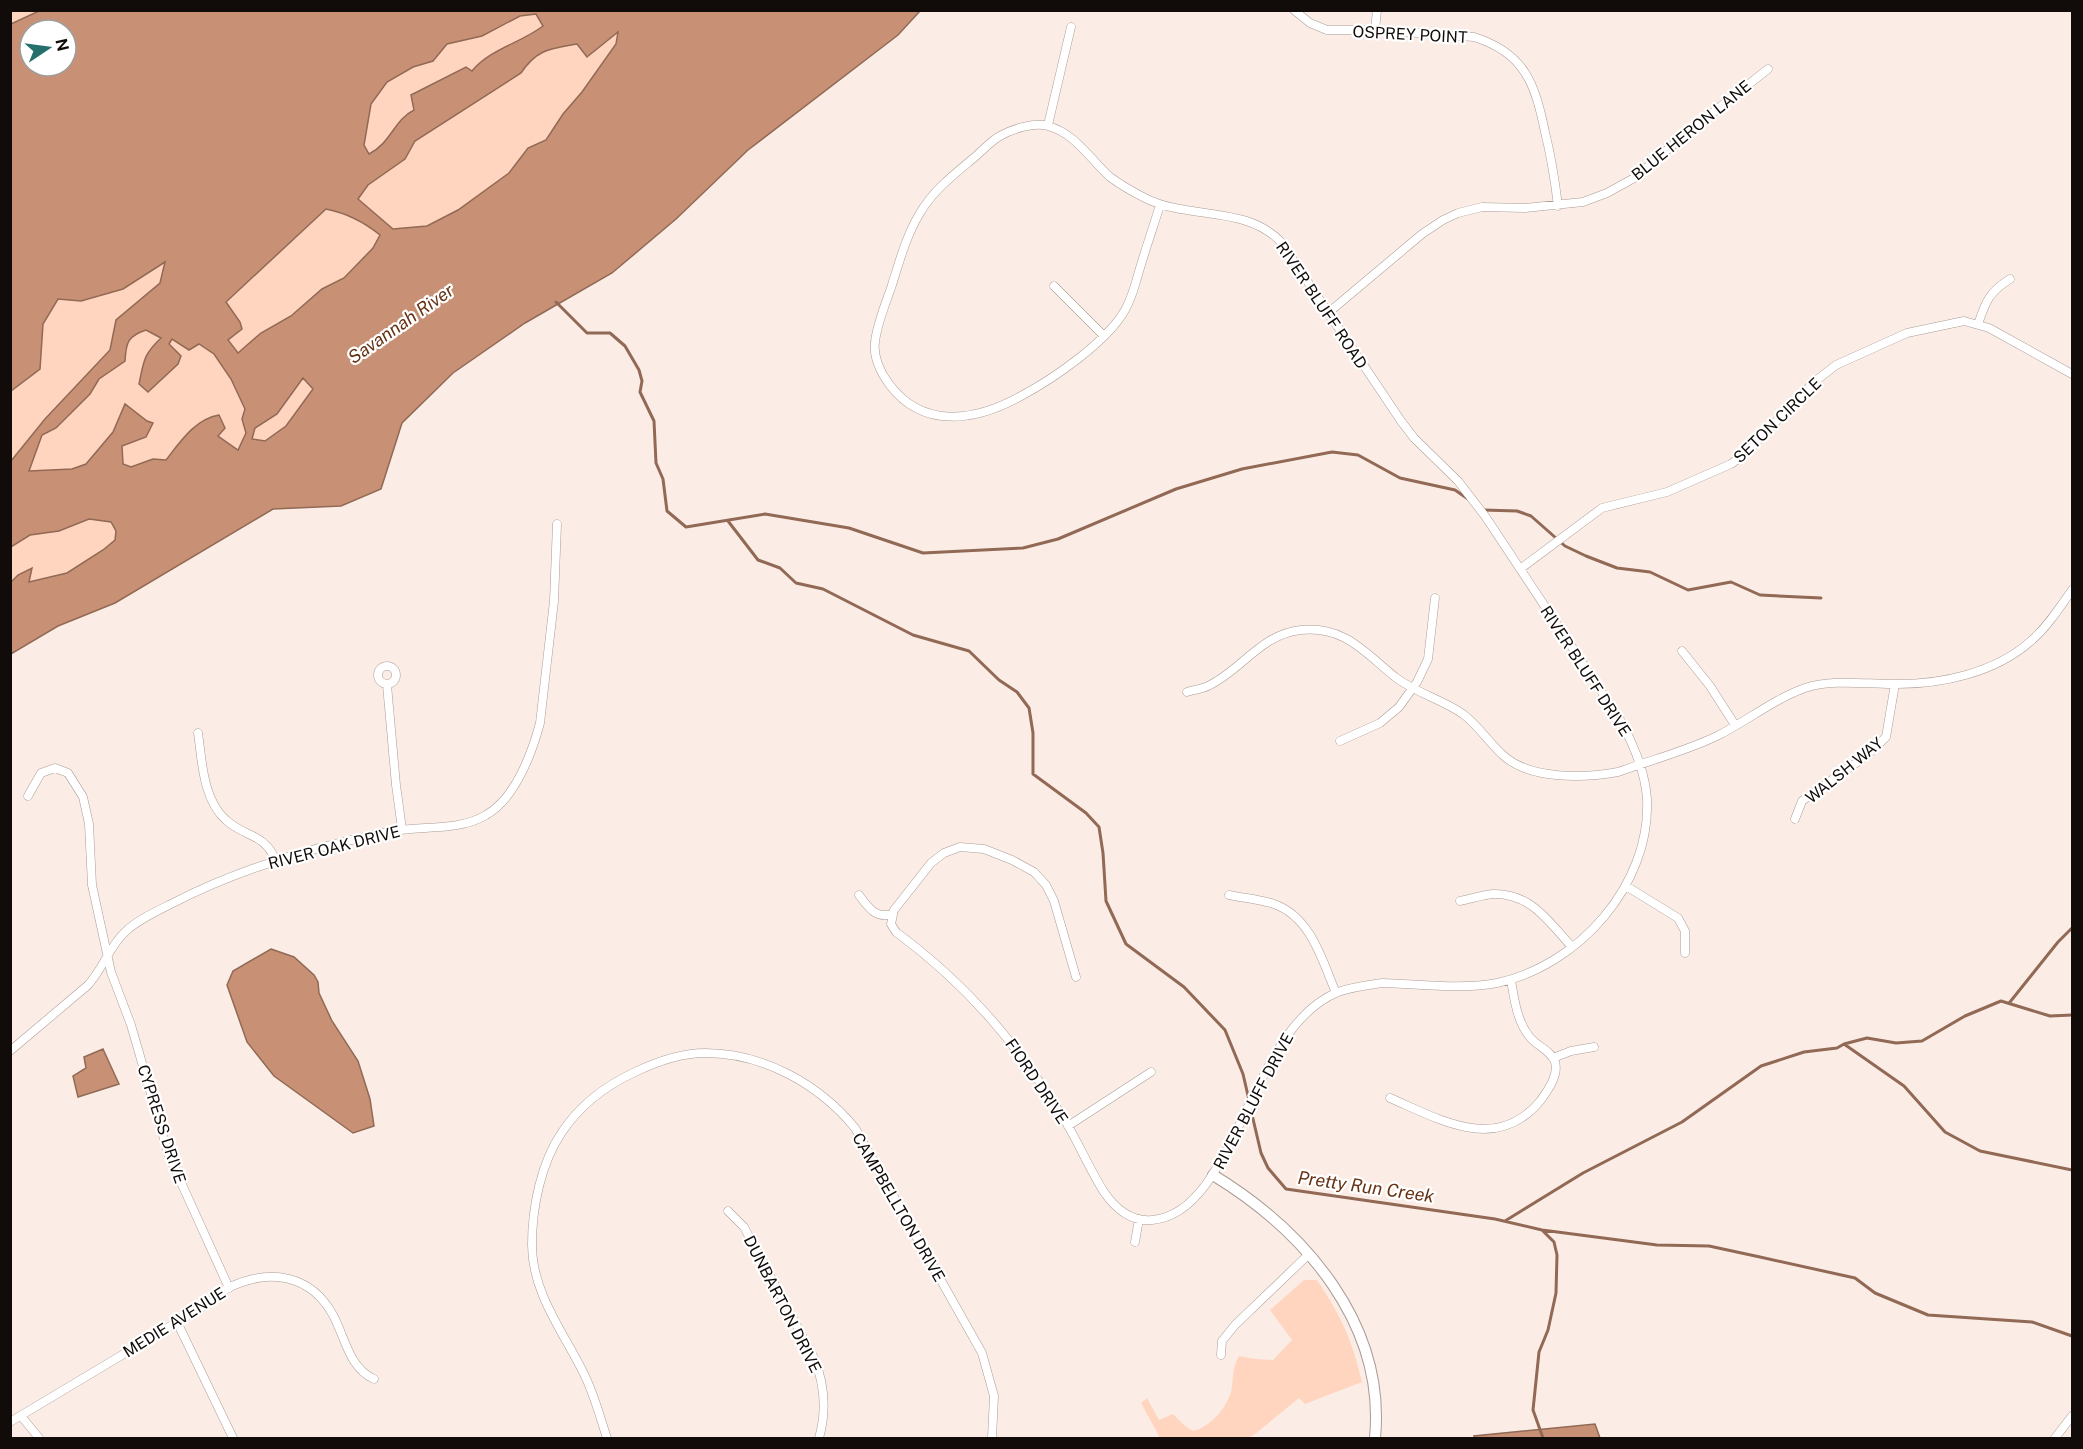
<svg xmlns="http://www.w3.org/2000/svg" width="2083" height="1449" font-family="'Public Sans',sans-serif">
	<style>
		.green { fill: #ffd5bf }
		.water { fill: #c89175; stroke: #916955; stroke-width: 1.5; fill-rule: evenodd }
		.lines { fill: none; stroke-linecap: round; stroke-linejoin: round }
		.stream { stroke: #916955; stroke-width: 3 }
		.street-casing { stroke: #aa9c96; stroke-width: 9 }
		.secondary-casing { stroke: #aa9c96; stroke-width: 12 }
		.street { stroke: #fff; stroke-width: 8 }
		.secondary { stroke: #fff; stroke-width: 10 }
		.labels { text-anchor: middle; stroke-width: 4.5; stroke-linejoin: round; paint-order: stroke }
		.street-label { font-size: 16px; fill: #110c0a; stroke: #fff }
		.water-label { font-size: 18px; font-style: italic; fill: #663213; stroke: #fff }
	</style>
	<rect width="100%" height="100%" fill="#fbede6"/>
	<!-- green -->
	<path class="green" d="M11,10L39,11L11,24Z
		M536,14L543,26L406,114L381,147L369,154L364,146L371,104L387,82L413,67L433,61L447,44L505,25L520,16Z
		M618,31L616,44L582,92L563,114L546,140L528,148L509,173L458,210L427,226L393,229L358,199L368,185L405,159L415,141L521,73C537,49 550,49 577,44L588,57Z
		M326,209C347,214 364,222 381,235L373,248L344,278L322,289L291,316L261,333L238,353L228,340L226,302Z
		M165,261L161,283L116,320L110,350L45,419L11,461V391L40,369L43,324L58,299L81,301L123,289Z
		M146,330L161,338C144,353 143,361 139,384L148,392L178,364L181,356L168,344L172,339L199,343L214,354L231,379L245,409L242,419L246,433L238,450L218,436L211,416L197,425L166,460L153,459L131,467L123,464L122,446L146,437L147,421L125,405L113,432L86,464L72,469L29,471L42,435L56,428L90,394L99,379L125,361C126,342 128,337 146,330Z
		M303,378L313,389L286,426L265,441L251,439L255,428L277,414Z
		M89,519L111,522L116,531L115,540L103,550L67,573L28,582L32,569L18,575L11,582V547L30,535L59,531Z
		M1304,1280H1317C1341,1316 1352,1339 1362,1382L1305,1404L1299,1398L1254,1435L1247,1438H1160L1141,1403L1147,1398L1159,1420L1173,1414L1184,1425L1193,1431C1211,1427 1229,1406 1232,1387C1233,1376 1233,1366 1239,1356L1256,1359L1273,1360L1292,1340L1270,1310Z"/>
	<!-- water -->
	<path class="water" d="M39,11V10L920,11L898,35L748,150L676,219L612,273L525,323L453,373L402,423L381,489L341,506L273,509L115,603L58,626L11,654V582L18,575L32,568L29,582L67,573L103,550L115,540L116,531L111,522L89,519L59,531L30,535L11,547V461L45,419L110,350L116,320L160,283L165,262L123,289L81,301L58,299L43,324L40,369L11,391V24ZM536,14L543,26C521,43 490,49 472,71L466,67L411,95L414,110C394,120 391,143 369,154L364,145L371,104L387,82L413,67L433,61L447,44L482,36L520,16ZM30,30H66V66H30ZM618,32L616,44L582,92L563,114L546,140L528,148L509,173L458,210L427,226L393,229L358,199L368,185L405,159L415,141L521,73C537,49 550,49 577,44L587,57ZM326,209C346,213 364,222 380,235L373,248L344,278L322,289L291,316L261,333L238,353L228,340L242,329L240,322L226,302ZM146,330L161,338C143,355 144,361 139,384L148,392L178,364L181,356L169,344L172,339L189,350L199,344L214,354L231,379L245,409L242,419L246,433L238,450L218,436L225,428L219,415C195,419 180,442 166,460L153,459L131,467L123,464L122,446L146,437L153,423L147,421L125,404L113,432L86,464L72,469L29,471L42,435L56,428L90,394L99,379L125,361C126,342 128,336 146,330ZM303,378L313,389L286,426L265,441L252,439L255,428L277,414Z
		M271,949L294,957L314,975L318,982L319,993L332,1021L358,1061L370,1099L374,1126L353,1133L274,1076L247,1042L227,985L233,971Z
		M103,1049L119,1084L78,1097L73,1076L86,1068L84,1057Z
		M1595,1424L1600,1438H1475L1474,1436Z"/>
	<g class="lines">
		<!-- stream -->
		<path class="stream" d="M556,302L587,333H610L625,346L639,370L642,381L640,392L654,421L656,463L663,479L667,511L686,527L765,514L849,528L923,553L1023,548L1058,539L1176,489L1242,469L1332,452L1358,455L1400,478L1455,490L1468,499
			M1483,510L1517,511L1531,516L1565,546L1586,556L1617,568L1650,572L1688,590L1731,582L1760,595L1821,598
			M728,521L758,560L780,568L796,583L823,589L913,635L969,651L999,680L1017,692L1029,708L1033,733V774L1086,813L1099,827L1103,853L1106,901L1126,944L1184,987L1225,1030L1243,1074L1249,1100
			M2010,1002L2058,942L2072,928
			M1844,1044L1904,1086L1945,1132L1980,1151L2072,1170
			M1250,1106L1261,1153L1268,1168L1286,1189L1495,1219L1542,1230L1554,1242L1557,1255L1556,1293L1548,1330L1539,1352L1533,1410L1543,1438
			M1505,1221L1583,1173L1682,1122L1761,1066L1804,1052L1837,1048L1844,1044L1867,1038L1896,1043L1922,1041L1965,1016L2001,1001L2050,1016L2072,1015
			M1542,1230L1657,1245L1709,1246L1760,1257L1855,1278L1875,1293L1928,1315L2032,1322L2072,1336"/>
		<!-- street casing -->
		<g class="street-casing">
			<path id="street" d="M1294,10L1310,23L1327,30H1375L1474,37C1525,53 1535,84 1545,132C1551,156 1555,181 1558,206
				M1375,30L1377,10
				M1048,125L1071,27
				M1054,286L1104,336
				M1328,313L1422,234L1443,220L1458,213L1482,207L1525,208L1583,202L1607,193L1636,177L1682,137L1768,69
				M1978,324C1986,301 1989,292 2010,279
				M1520,569L1602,508L1667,492L1731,464L1746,453L1813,383L1836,365L1907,333L1964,321L1989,328L2072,374
				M1682,651L1710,686L1735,725
				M378 675a9 9 0 1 1 18 0a9 9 0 1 1-18 0Z
				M387,685L396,785L402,829
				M1187,692C1194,690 1202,689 1208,686C1242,670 1261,634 1301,630C1345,626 1364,652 1395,677C1416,693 1441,699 1463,714C1479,726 1489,743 1504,756C1531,780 1585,778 1618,772C1651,760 1686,751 1717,736C1747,721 1774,699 1805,688C1833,679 1864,684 1892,684C1940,685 1996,673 2032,640C2048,626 2060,607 2072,590
				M198,733C202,761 203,800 226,820C244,837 264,833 275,859
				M1340,741L1380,723L1399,707L1417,682L1428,659L1435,598
				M28,796L41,773L55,768L68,773L83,797L89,824L92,885L111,972L131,1025L169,1156L229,1288
				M1795,819L1802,801L1866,756L1886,737L1895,684
				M1626,886L1678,918L1685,931V953
				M859,895C868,907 875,919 892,914
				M1229,895C1243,898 1260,899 1274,904C1311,917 1322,960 1336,993
				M1460,901C1471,899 1482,895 1493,894C1531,893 1549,922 1572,947
				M1076,977L1054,901L1046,885L1034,872L1012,860L984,849L960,847L944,853L931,863L894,910L891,924L896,932C970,987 1018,1045 1067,1124C1080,1146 1090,1170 1104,1192C1115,1208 1131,1222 1152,1220C1237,1213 1248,1028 1338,992C1352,987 1368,985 1382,983C1419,984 1461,990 1497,983C1578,966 1651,885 1647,799C1645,770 1633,743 1619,718L1485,516L1458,481L1414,438L1401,421L1281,242C1246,205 1188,220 1145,198C1133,192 1121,185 1110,177C1091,160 1075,133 1048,126C1034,122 1012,129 1000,136C991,141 984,149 976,156C956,173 934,189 920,213C906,236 899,263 891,288C885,305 877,324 875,342C873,356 880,372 889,384C923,430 976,421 1021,396C1053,379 1107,342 1125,310C1130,301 1133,292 1136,282C1143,256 1152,231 1160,205
				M10,1051L87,986C103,970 109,946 126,931C139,919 157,911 173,903C241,868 313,847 388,832C420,825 458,832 486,815C515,799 532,753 540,723L554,601L557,524
				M1553,1058L1571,1051L1594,1047
				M1390,1098C1441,1120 1497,1154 1541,1100C1548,1090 1559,1075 1555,1062C1551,1050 1536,1046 1529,1036C1517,1021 1514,998 1511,980
				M1068,1126L1151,1072
				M728,1211L744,1227L814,1358C825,1385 827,1410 819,1438
				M1135,1242L1139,1219
				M177,1322L233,1438
				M1221,1355L1222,1341L1235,1325L1309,1254
				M21,1416L39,1438
				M10,1422L204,1306C213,1300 221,1291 230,1287C271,1268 311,1275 333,1315C345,1337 349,1368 374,1379
				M607,1438C600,1417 594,1394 584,1374C564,1333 532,1293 532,1245C532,1207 541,1163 562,1132C580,1105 607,1085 635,1072C656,1062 682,1053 705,1053C763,1053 819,1084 855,1128L982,1353L994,1396L992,1438
				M2055,1438L2072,1416"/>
		</g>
		<!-- secondary casing -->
		<g class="secondary-casing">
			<path id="secondary" d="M1213,1175C1305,1231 1386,1324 1375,1438"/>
		</g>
		<!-- street -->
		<use href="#street" class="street"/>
		<!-- secondary -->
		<use href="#secondary" class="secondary"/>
	</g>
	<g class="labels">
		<!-- street labels -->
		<g class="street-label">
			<text transform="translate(1410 34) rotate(3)" y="6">OSPREY POINT</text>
			<text transform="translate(1691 130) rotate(-39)" y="6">BLUE HERON LANE</text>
			<text transform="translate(1322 305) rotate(56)" y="6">RIVER BLUFF ROAD</text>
			<text transform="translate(1777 420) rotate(-44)" y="6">SETON CIRCLE</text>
			<text transform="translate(1586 671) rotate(57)" y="6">RIVER BLUFF DRIVE</text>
			<text transform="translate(1844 770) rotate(-39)" y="6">WALSH WAY</text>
			<text transform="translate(334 847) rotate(-14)" y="6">RIVER OAK DRIVE</text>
			<text transform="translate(1037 1081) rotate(56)" y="6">FIORD DRIVE</text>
			<text transform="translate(1253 1101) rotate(-62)" y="6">RIVER BLUFF DRIVE</text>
			<text transform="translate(162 1124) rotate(72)" y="6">CYPRESS DRIVE</text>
			<text transform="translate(899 1207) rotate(60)" y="6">CAMPBELLTON DRIVE</text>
			<text transform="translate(783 1304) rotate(63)" y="6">DUNBARTON DRIVE</text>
			<text transform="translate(174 1322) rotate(-32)" y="6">MEDIE AVENUE</text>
		</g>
		<!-- water labels -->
		<g class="water-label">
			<text transform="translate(401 324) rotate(-35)" y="6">Savannah River</text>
			<text transform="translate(1366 1187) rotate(8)" y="6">Pretty Run Creek</text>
		</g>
	</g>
	<!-- border -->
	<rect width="2083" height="1449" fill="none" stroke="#110c0a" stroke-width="24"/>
	<!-- north arrow -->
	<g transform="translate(48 48) rotate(77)"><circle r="28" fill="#ffffff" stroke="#a09e9d" stroke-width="1.5"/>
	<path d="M0-4.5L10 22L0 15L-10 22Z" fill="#25706d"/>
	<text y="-9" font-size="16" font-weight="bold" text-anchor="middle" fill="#110c0a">N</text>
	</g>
</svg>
